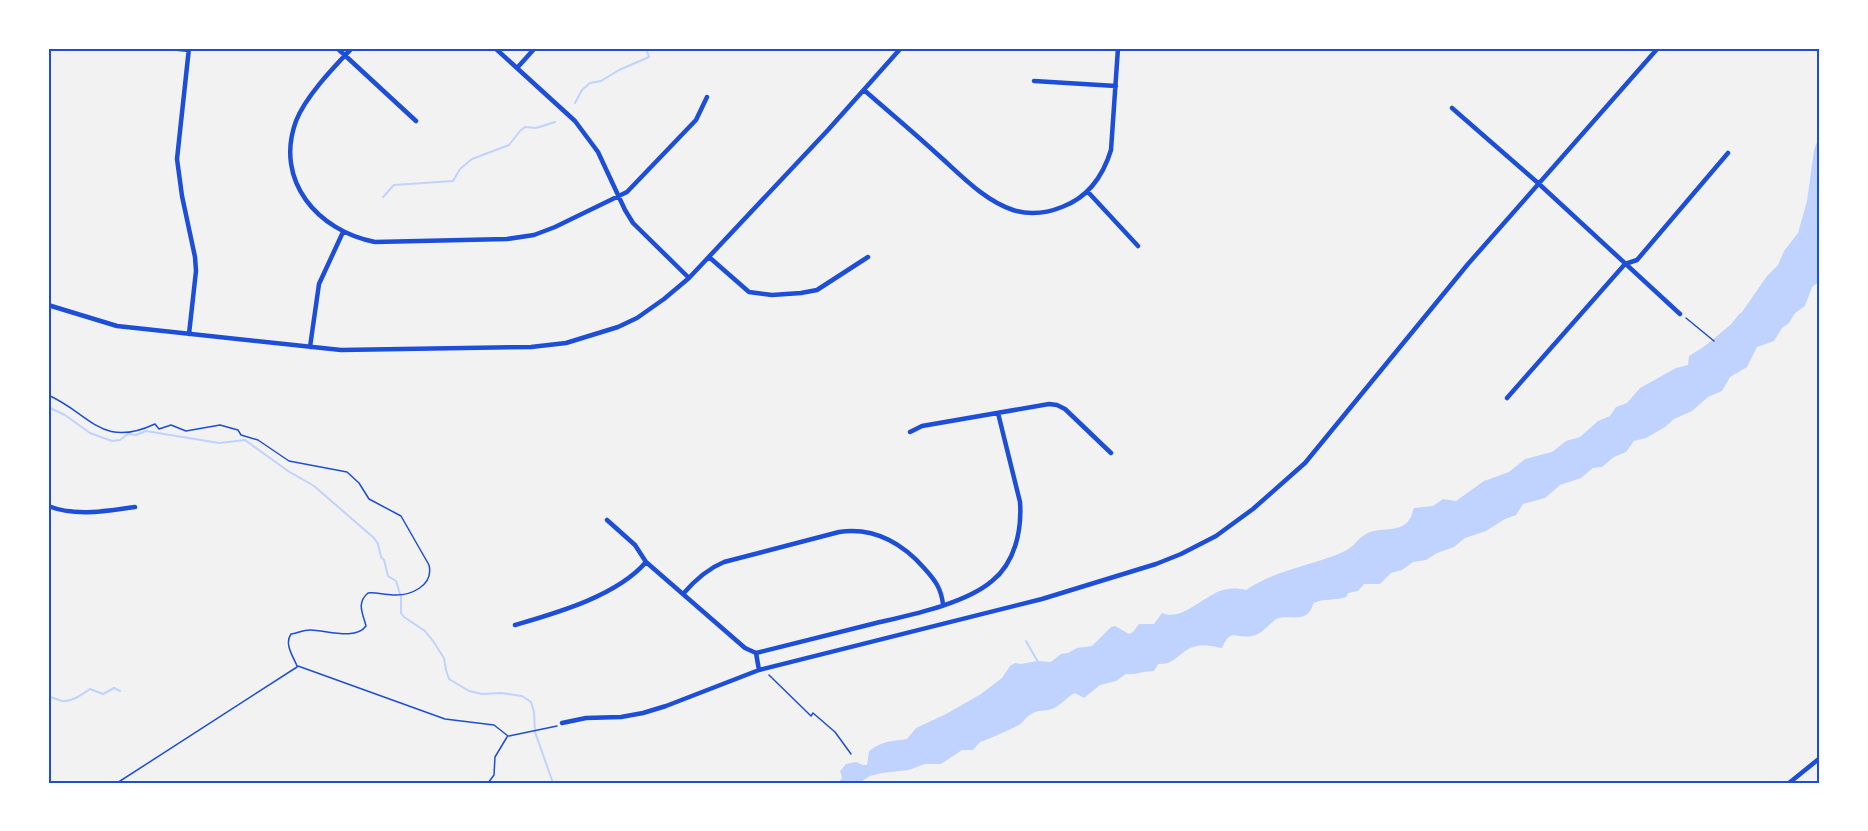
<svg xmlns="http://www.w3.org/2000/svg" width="1868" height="831" font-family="'Golos Text',sans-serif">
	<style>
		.water { fill: #bfd3fe }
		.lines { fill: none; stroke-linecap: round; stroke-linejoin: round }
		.stream { stroke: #bfd3fe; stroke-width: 2 }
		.path { stroke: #1d4ed8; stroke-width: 1.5 }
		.minor { stroke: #1d4ed8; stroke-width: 4.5 }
		.neatline { fill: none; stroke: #1d4ed8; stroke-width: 2 }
	</style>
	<rect width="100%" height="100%" fill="#f2f2f2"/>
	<!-- water -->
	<path class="water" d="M1820,134V281L1812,287L1805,306L1795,313L1789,323L1782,328L1774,341L1757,347L1747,367L1730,377L1722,391L1708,397L1692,411L1674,419L1665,427L1646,438L1634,441L1626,452L1614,457L1602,467L1593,468L1581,478L1560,485L1545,498L1523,504L1516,515L1505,519L1486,531L1465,538L1454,547L1437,553L1426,560L1413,562L1402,570L1391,573L1380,584H1364L1358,591L1348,593L1346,597C1335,601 1324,598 1314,603C1312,605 1312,609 1310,611C1303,623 1284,613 1275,620C1268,625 1262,634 1252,636C1236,639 1231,627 1222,648C1215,647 1204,644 1197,646C1180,649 1177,665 1158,664L1154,671C1144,671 1135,675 1126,674L1116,681L1100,685L1084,698L1075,693C1068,696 1063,703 1056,707C1049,712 1041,709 1033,713C1028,715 1024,721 1019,725C1016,727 983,742 980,742L973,750H962L941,764H925L909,770L882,773L870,776L859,783H839L842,777L840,771L846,764L856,762L863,765H867L869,751C885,740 889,742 907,739L916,728L946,714L981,694L1002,678L1010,666L1015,663L1021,664L1037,661L1051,662L1061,654L1068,653L1077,648L1092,646L1111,627L1115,626L1129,634L1133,632L1139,624H1154L1162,613C1182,622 1204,595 1223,590C1231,588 1238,588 1246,590C1276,569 1313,566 1345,551C1354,547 1358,538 1366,534C1379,526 1399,534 1409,520C1412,517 1412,512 1414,508L1433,506L1443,499L1456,501L1484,481L1509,472L1525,459L1552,452L1566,441L1580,437L1598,421L1610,416L1616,407L1627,403L1640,388L1676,368L1688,365L1689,356C1707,346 1714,338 1729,326C1734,322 1736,316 1742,312L1767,276L1778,265L1784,251L1798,233L1807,201L1814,150Z"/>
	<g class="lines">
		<!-- stream -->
		<path class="stream" d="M575,103L582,90L590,83L601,81L619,70L649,57L646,48
			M383,197L394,185L453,181L460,169L472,159L509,145L520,131L525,127L536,128L555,122
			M48,407L65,415L90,433L112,441L120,440L128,434L136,435L146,431L219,443L245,440L288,471L314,486L374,538L378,544L381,557L384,560L388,576L396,581L401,597V613L404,617L425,631L433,641L444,658L446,670L449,679L469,691L482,694L501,693L522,696L531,702L534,712L535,732L553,783
			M1026,641L1038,662
			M48,697C54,697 57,700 63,701C72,702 83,694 90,689L103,694L114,688L120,691"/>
		<!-- path -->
		<path class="path" d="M1686,318L1714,341
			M48,395C91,414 101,449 155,424L159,429L171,425L186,431L220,425L238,430L241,435L258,440L289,461L347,472L359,483L369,499L401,516L429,565C434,586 410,596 393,595C384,595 376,592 368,593C356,603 363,614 366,626C355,641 326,630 310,630C304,630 297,633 291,634C284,644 293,656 297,666
			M298,666L445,719L494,725L508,736
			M769,675L811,716L813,713L835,732L851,754
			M509,736L557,726
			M117,783L297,667
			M488,783L494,775L495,757L507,737"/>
		<!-- minor -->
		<path class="minor" d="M169,48L189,50
			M337,48L416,121
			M352,48C333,68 306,96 296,121C274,181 318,231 375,242L507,239L534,235L555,227L627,192L696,120L707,97
			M495,48L575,121L598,152L625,210L633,223L689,278
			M517,68L535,48
			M1034,81L1116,86
			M864,90C888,111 913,132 936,153C960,174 983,200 1013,210C1029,215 1047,213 1062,207C1089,197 1103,176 1111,150L1118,48
			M1452,108L1538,183L1680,314
			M1088,192L1138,246
			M709,257L749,292L772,295L801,293L817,290L868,257
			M48,305L117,326L341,350L531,347L566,343L618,327L637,318L664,299L689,278L828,130L901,48
			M189,334L196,271L195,257L182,196L177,159L189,48
			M310,347L319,284L343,232
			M1507,398L1625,264L1637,260L1728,153
			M910,432L922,426L1049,404L1057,405L1065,409L1111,453
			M48,506C77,517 106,511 135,507
			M607,520L635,545L646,562L745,648L756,653L759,670
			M683,594C695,580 707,569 724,562L839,532C874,527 901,542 924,568C935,580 941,588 943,604
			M515,625C556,613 617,596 646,562
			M756,653C796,643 836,633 876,623C910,615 965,604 992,581C1015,563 1022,530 1020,502L998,413
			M562,723L586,718L621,717L643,713L666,706L759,670L1042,599L1156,564L1181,554L1216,536L1253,509L1305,463L1468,264L1658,48
			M1789,783L1820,758"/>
	</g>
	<!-- border -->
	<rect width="1868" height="831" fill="none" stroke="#ffffff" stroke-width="99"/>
	<rect x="50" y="50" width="1768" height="732" class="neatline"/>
</svg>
